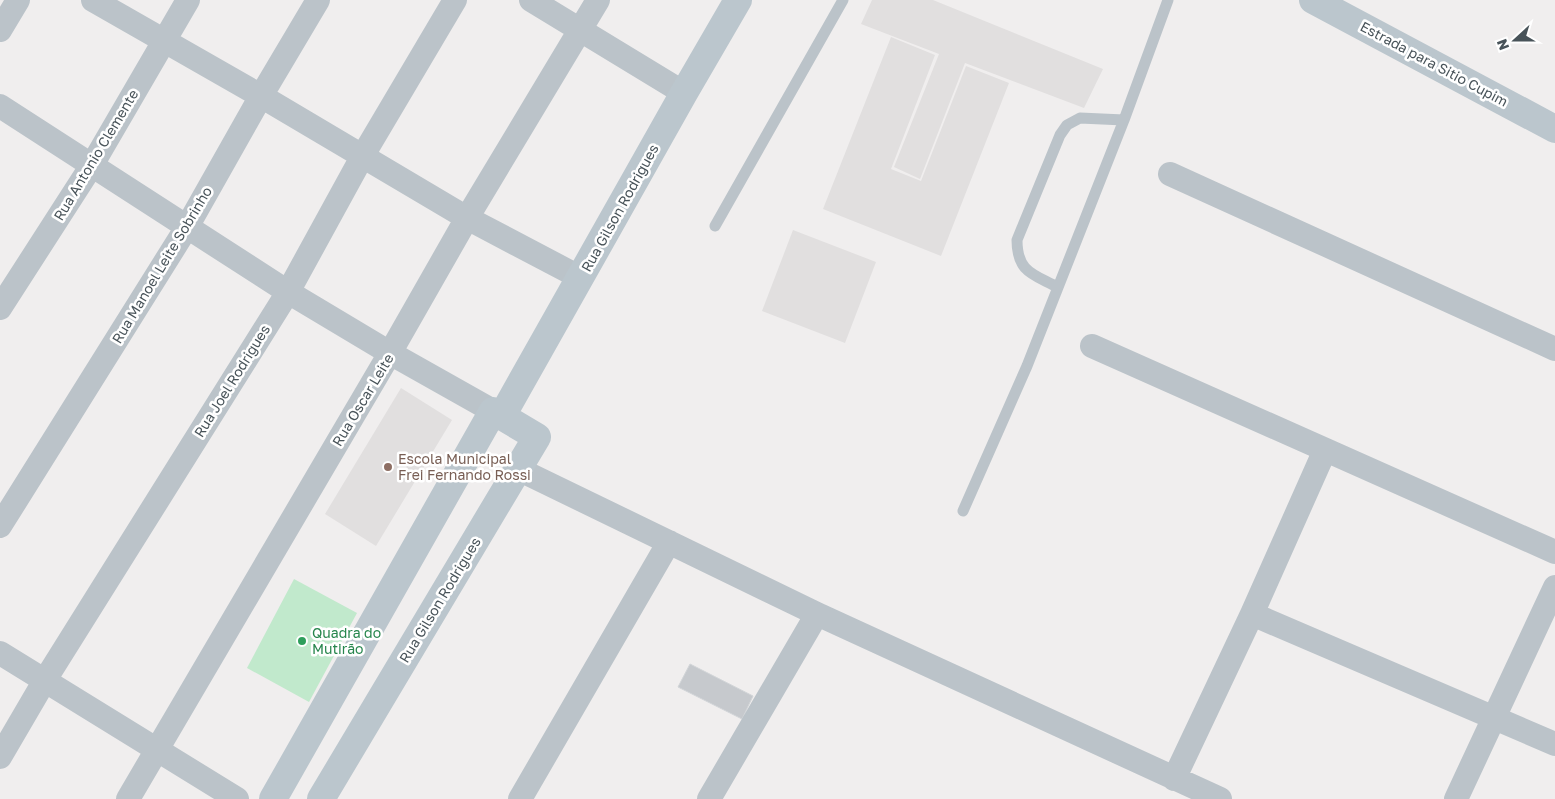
<svg xmlns="http://www.w3.org/2000/svg" width="1555" height="799" font-family="'Golos Text',sans-serif">
	<style>
		.education { fill: #e1dfdf }
		.green { fill: #c1e9cc }
		.building { fill: #c6c9cd; stroke: #d2d5d8 }
		.lines { fill: none; stroke-linecap: round; stroke-linejoin: round }
		.lane { stroke: #bbc3c9; stroke-width: 11 }
		.street { stroke: #bbc3c9; stroke-width: 24 }
		.secondary { stroke: #bbc6cd; stroke-width: 28 }
		.education-dot { fill: #8d6e63; stroke: #fff; stroke-width: 2 }
		.leisure-dot { fill: #2e9e5b; stroke: #fff; stroke-width: 2 }
		.labels { text-anchor: middle; stroke-width: 5; stroke-linejoin: round; paint-order: stroke }
		.street-label { font-size: 14px; fill: #485359; stroke: #fff }
		.education-label { font-size: 14px; fill: #785e54; stroke: #fff; text-anchor: start }
		.leisure-label { font-size: 14px; fill: #27864d; stroke: #fff; text-anchor: start }
	</style>
	<rect width="100%" height="100%" fill="#f0eeee"/>
	<!-- education -->
	<path class="education" d="M872,0H933L1103,69L1084,108L965,63L920,179L894,167L939,54L861,24Z
		M891,37L935,55L891,169L921,181L966,66L1009,83L941,256L823,209Z
		M793,230L876,262L845,343L762,311Z
		M401,388L452,420L376,546L325,514Z"/>
	<!-- green -->
	<path class="green" d="M294,579L357,613L309,702L247,668Z"/>
	<!-- building -->
	<path class="building" d="M690,664L753,696L742,719L678,687Z"/>
	<g class="lines">
		<!-- lane -->
		<path class="lane" d="M715,226L843,0
			M1057,287C1033,274 1017,272 1017,240L1060,135L1067,125L1080,118L1124,120
			M963,511L1027,366L1124,120L1168,0"/>
		<!-- street -->
		<path class="street" d="M93,0L261,96L467,218L581,278
			M531,0L684,93
			M0,30L18,0
			M0,106L288,292L390,353L493,411
			M1170,174L1555,349
			M0,308L92,165L188,0
			M1092,346L1555,552
			M518,469L817,614L1220,799
			M0,526L187,227L261,96L318,0
			M1252,614L1555,744
			M0,653L237,799
			M0,757L45,680L288,292L362,157L455,0
			M1174,779L1252,614L1325,450
			M128,799L390,353L467,218L598,0
			M520,799L669,542
			M709,799L817,614
			M1456,799L1555,587"/>
		<!-- secondary -->
		<path class="secondary" d="M1313,0L1555,129
			M502,416L684,93L738,0
			M273,799L493,411L537,437L321,799"/>
	</g>
	<!-- markers -->
	<circle class="education-dot" cx="388" cy="467" r="5"/>
	<circle class="leisure-dot" cx="302" cy="641" r="5"/>
	<g class="labels">
		<!-- street labels -->
		<g class="street-label">
			<text transform="translate(1434 64) rotate(28)" y="5">Estrada para Sitio Cupim</text>
			<text transform="translate(96 155) rotate(-59)" y="5">Rua Antonio Clemente</text>
			<text transform="translate(620 208) rotate(-61)" y="5">Rua Gilson Rodrigues</text>
			<text transform="translate(162 265) rotate(-59)" y="5">Rua Manoel Leite Sobrinho</text>
			<text transform="translate(232 381) rotate(-58)" y="5">Rua Joel Rodrigues</text>
			<text transform="translate(363 400) rotate(-59)" y="5">Rua Oscar Leite</text>
			<text transform="translate(440 600) rotate(-59)" y="5">Rua Gilson Rodrigues</text>
		</g>
		<!-- education labels -->
		<g class="education-label">
			<text x="398" y="464">Escola Municipal<tspan x="398" dy="16">Frei Fernando Rossi</tspan></text>
		</g>
		<!-- leisure labels -->
		<g class="leisure-label">
			<text x="312" y="638">Quadra do<tspan x="312" dy="16">Mutirão</tspan></text>
		</g>
	</g>
	<!-- north arrow -->
	<g transform="translate(1515 40) rotate(249)" stroke="#ffffff" stroke-width="4" paint-order="stroke">
	<path d="M0-4L9 19L0 12L-9 19Z" fill="#485359"/>
	<text y="-8" font-size="14" font-weight="bold" text-anchor="middle" fill="#485359">N</text>
	</g>
</svg>
